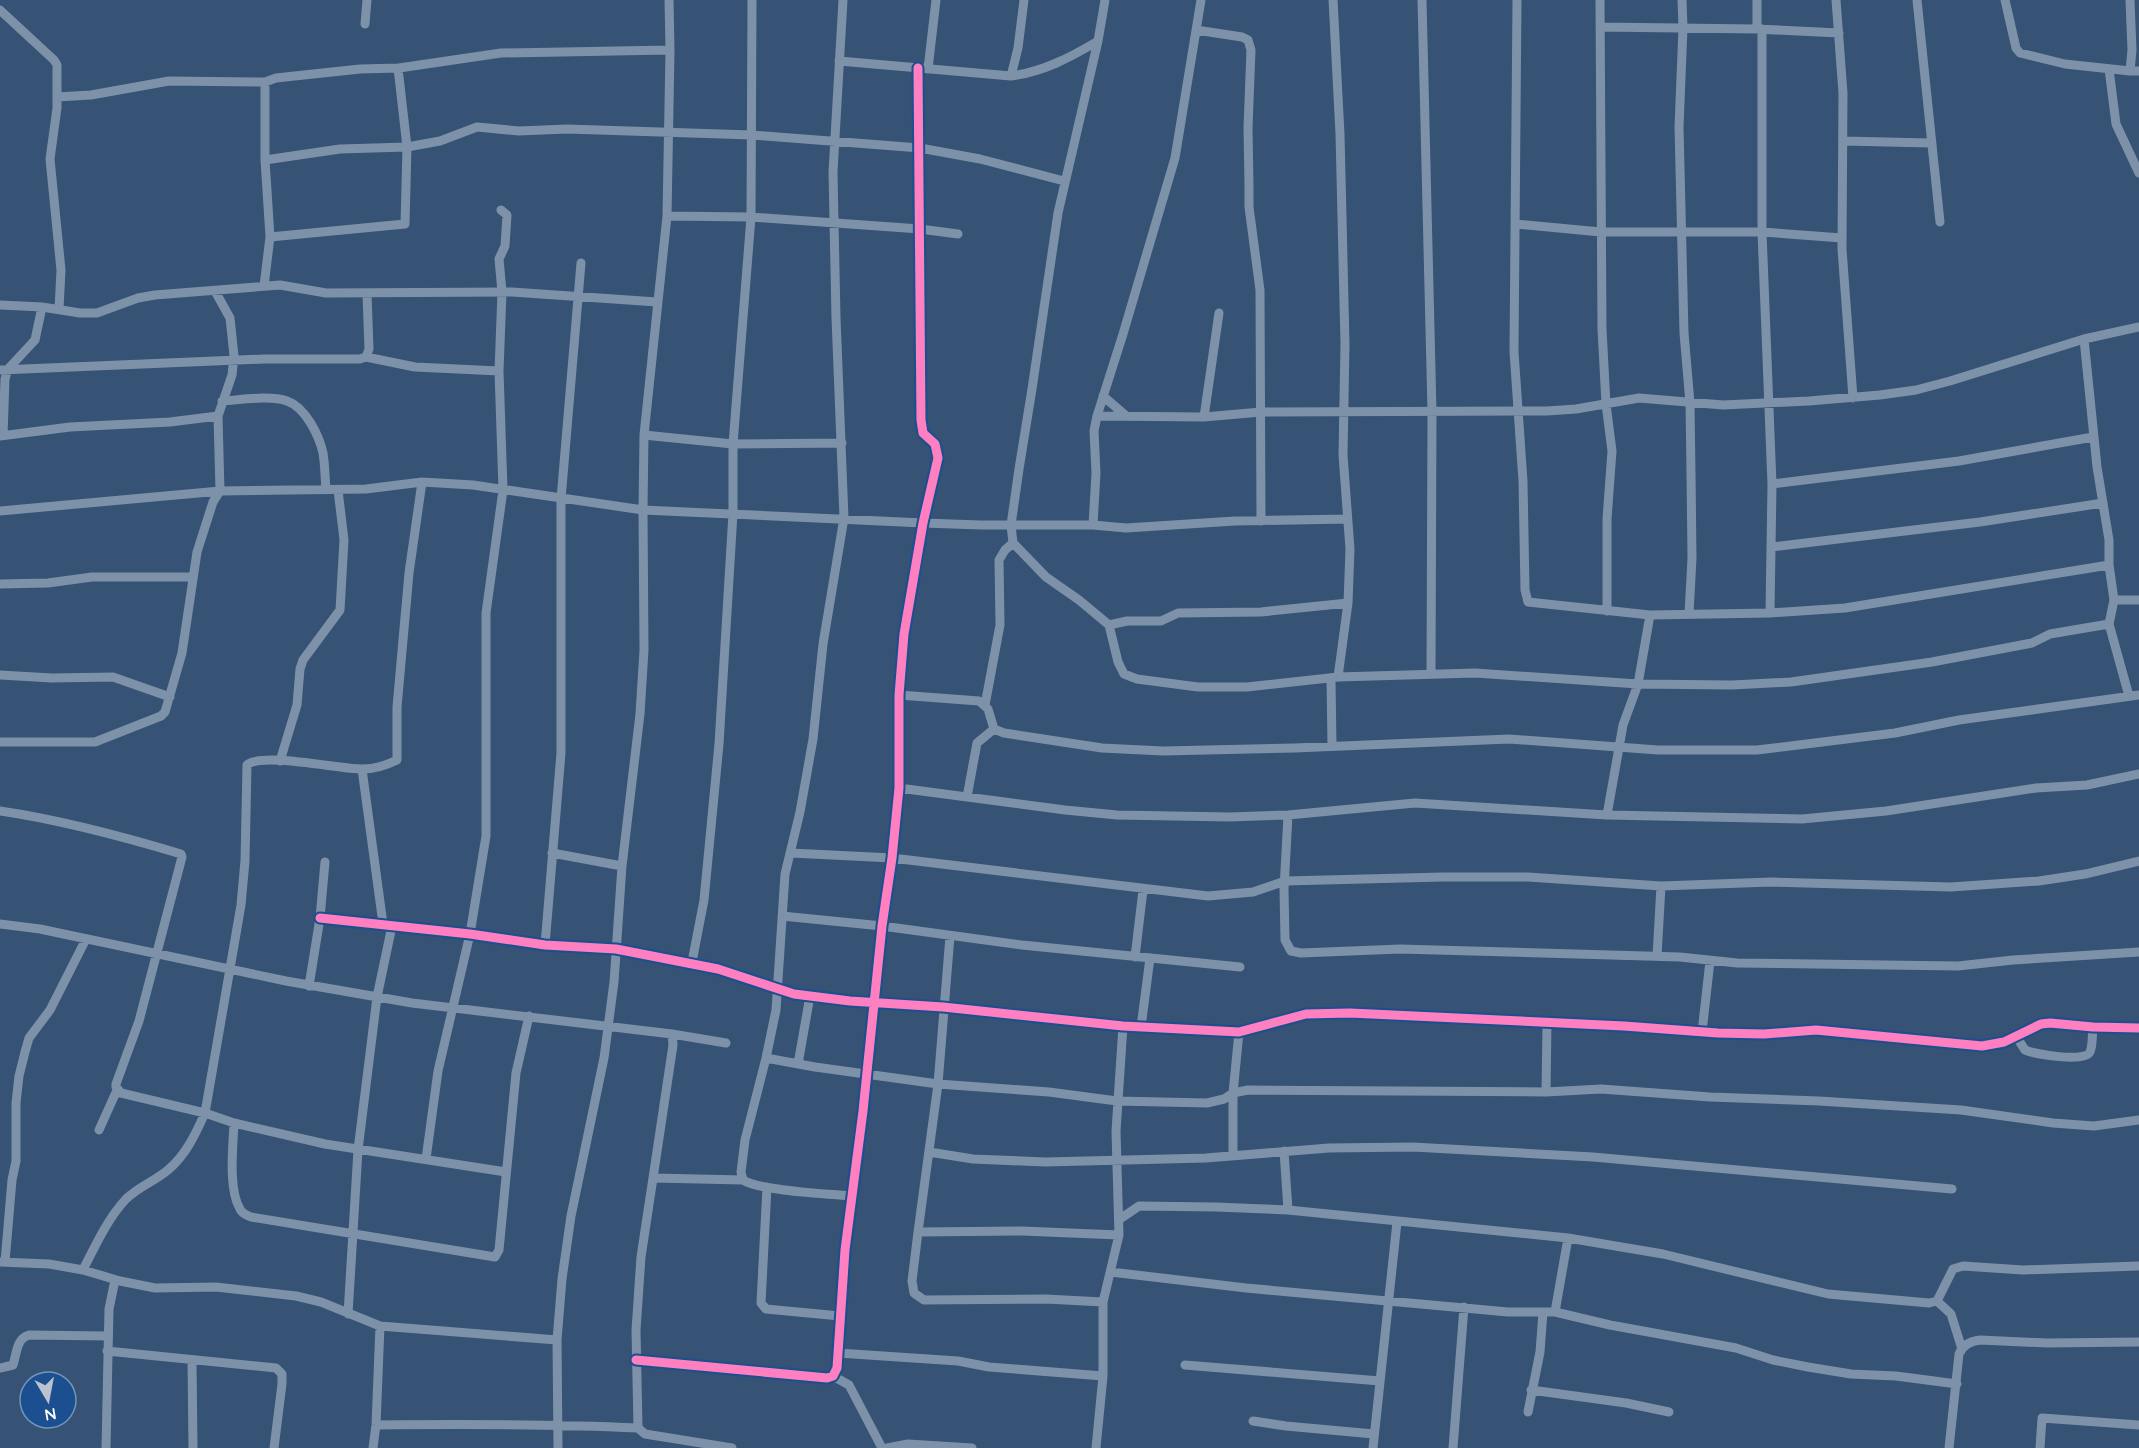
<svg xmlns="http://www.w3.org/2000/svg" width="2139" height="1448" font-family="Quicksand,sans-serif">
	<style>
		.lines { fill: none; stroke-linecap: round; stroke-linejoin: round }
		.street { stroke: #7d92a8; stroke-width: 9 }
		.cycleway-casing { stroke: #1b4f8f; stroke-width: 13 }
		.cycleway { stroke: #ff80c0; stroke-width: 9 }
	</style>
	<rect width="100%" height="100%" fill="#365274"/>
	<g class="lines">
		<!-- street -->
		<path class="street" d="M1333,0L1340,134L1345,344L1343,455L1350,549L1348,603L1338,677
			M1422,0L1432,412L1431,674
			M1517,0L1514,352L1523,481L1525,590L1528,602L1650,615L1770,613L1845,608L2109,565
			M1600,0L1602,329L1606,404L1612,451L1607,519V611
			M1682,0L1683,28L1679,127L1684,333L1690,403L1691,473L1692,558L1689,614
			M1836,0L1843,93L1842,249L1853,398
			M1917,0L1940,222
			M2005,0L2016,48L2020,53L2065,64L2130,71H2139
			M2130,0L2132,50L2130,71
			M0,10L54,60L57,65V108L50,159L61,270L59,309
			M365,24L367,0
			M1600,27L1757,29L1839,33
			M1757,29V0
			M1762,29V232L1772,484L1770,613
			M1196,30L1242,37L1248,40L1251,50L1248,128L1249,185V207L1260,290L1261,521
			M839,61L1011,76C1043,72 1071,57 1098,41
			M928,69L936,0
			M2109,69L2116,124L2139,173
			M1011,76L1018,48L1024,0
			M265,82V160
			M57,97L91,95L169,81L265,82L276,78L360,69L399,68L501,53L670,50
			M1843,141L1931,143
			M667,216L751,217L920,229L958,234
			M1516,224L1601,232H1762L1842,238
			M270,237L405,224L407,147L398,68
			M264,286L270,237L265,160L340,149L407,147L440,141L477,127L519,131L567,129L752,135L920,148L980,159L1064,181
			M0,305L42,307L80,313H97L138,298L155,295L280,285L326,293L512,292L657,302
			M2084,339L2097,467L2109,540V565L2114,600L2109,624L2129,696
			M366,357L415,367L499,371
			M0,370L264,359H360L366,357L369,349L367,294
			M1103,396L1125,415
			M222,401C240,400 270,395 287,401C305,407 319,435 323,453C325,465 325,478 326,490
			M1097,416L1204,417L1261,412L1547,411L1576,409L1639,398L1723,405L1809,401L1880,395L1916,390L1950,381L2084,339L2139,327
			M1204,417L1219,313
			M3,435L5,379L8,369L35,340L42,307
			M644,435L733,444L842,443
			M0,436L70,427L170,422L218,416
			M1772,484L1959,461L2093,437
			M0,511L220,491L366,489L422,482L473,485L643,510L923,523L981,525H1093L1126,528L1235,521L1347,519
			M1093,525L1096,473L1094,431L1097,416L1123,334L1175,158L1201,0
			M1013,543L1046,577L1079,600L1109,625L1118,662L1124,674L1137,679L1198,687H1247L1338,677L1475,673L1638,684L1732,685L1791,682L1932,662L2032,643L2050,634L2109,624
			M1771,547L1980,522L2103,503
			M0,584L48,583L92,577H193
			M2114,600H2139
			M1109,625L1127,621H1161L1178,613L1261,612L1348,603
			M0,675L52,678L113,677L170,697
			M1331,678L1332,746
			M899,695L979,701L988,709L994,729L1004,733L1102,748L1163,751L1295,748L1509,739L1658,750H1757L1895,733L1959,720L2139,695
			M985,705L1000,625L999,560L1005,550L1013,543L1011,525L1019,469L1032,389L1058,213L1098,41L1105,0
			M0,742H95L161,716L165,712L182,653L197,552L213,502L220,491L218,416L232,375L234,356L230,318L215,291
			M280,761L297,705L300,669L303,660L340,610L344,540L338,490
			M362,769L383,924
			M899,788L1065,810L1117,815L1230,817L1288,815L1415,803L1607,815L1802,819L1886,811L2036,788L2087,785L2139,774
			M967,797L977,743L994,729
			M0,811C62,820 121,836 181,854L182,857L139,1021L116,1084V1087L121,1093L205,1113L234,1123L325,1144L506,1172
			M1288,815L1284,889L1285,940L1291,951L1301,953L1400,949L1680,957L1737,963L1958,966L2013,960L2139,952
			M1607,815L1623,725L1638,684L1650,615
			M552,853L622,866
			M791,853L892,858L1208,896L1253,892L1285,881L1443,877H1528L1661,886L1771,882L1951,887L2039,881L2085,874L2139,861
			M782,916L882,926L1022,945L1240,967
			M320,918L470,934L545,945L616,949L718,969L794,994L850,1001L943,1007L1123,1026L1239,1032L1306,1014L1350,1013L1624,1026L1718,1033L1764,1034L1816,1030L1982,1046L2004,1042L2041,1024L2050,1023L2093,1027L2139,1028
			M0,924L40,929L286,981L412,1003L672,1034L726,1043
			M950,936L938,1084L918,1232L912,1281L914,1293L924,1300L1046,1299L1103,1302
			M545,945L561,753V499L581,263
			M1657,956L1661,886
			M1135,957L1143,890
			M692,962L704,900L719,744L733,513V444L751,217L752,0
			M309,986L320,918L325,862
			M1141,1027L1150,958
			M1702,1032L1710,961
			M672,1034L673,1045L653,1178L743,1180C759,1191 830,1194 852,1196
			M2016,1036L2025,1050C2035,1054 2085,1063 2090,1052C2093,1045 2092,1034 2093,1027
			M766,1058L815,1067L938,1084L1049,1092L1117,1101L1207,1103L1224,1099L1233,1093L1248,1090L1546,1092L1601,1089L1710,1097L1819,1101L1961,1110L2053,1123L2094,1126L2139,1120
			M798,1064L810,996
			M1546,1092L1547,1023
			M234,1123C233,1146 228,1189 240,1209C242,1214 247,1215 251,1217L495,1257L499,1250L516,1073L529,1016
			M99,1130L117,1090
			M1284,1151L1288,1210
			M929,1152L973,1159L1045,1162L1206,1158L1329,1148L1413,1147L1593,1157L1952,1189
			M1233,1155V1093L1239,1032
			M426,1159L438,1071L470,934L486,836V613L503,490L499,371L502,292L499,259L505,246L507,215L501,210
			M743,1180L741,1172L745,1140L766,1058L776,1010L785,874L800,812L813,739L823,644L844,518L836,318L833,172L843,0
			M767,1187L761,1303L766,1309L840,1316
			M1120,1219L1139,1206L1216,1207L1288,1210L1568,1238L1663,1254L1828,1294L1929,1303L1937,1301
			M918,1232L1022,1231L1119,1235
			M0,1262L49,1264L83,1270L120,1281L155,1288L216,1287L296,1296L321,1302L380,1326L557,1340
			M5,1262L12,1180L16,1161V1103L19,1076L25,1052L29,1038L50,1010L86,939
			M83,1270C95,1246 108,1218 126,1199C138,1187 155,1181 168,1170C186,1155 196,1133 205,1113L241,905L245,861L247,765C261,752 339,769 362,769C373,769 387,765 397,760V707L409,573L422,482
			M1111,1272L1246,1288L1508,1312H1555L1610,1325L1736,1348L1773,1360L1808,1367L1851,1374L1896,1376L1957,1384
			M1937,1301L1953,1269L1963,1266L2023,1270L2139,1266
			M1937,1301L1951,1314L1962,1349
			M1555,1312L1568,1238
			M348,1314L358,1150L377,997L392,926
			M107,1351L276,1368L282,1374V1384L274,1448
			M838,1353L958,1361L989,1367L1103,1376
			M192,1360L193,1448
			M636,1360L827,1378L833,1376L837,1368L845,1250L863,1111L882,926L892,858L899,788V695L904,634L923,523L938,458L935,444L923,433L921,420L918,68
			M1185,1365L1380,1381
			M0,1368L13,1365C17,1353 16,1339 29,1335L108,1336
			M833,1376L849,1385L882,1448
			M1531,1390L1626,1403L1669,1412
			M1528,1412L1540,1352L1543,1312
			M1253,1421L1286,1426L1374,1434
			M376,1425C463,1424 551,1424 638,1428L645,1434L732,1448
			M638,1428L636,1330L641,1257L653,1178
			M106,1448L109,1309L115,1280
			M373,1448L376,1425L380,1326
			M558,1448L557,1340L562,1279L571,1216L604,1058L614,982L622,866L640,714L644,650L643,510L644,435L667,216L670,50L669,0
			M887,1448L908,1444L972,1448
			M1096,1448L1103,1376V1302L1119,1235L1116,1131L1123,1026
			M1373,1448L1397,1222
			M1453,1448L1464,1307
			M1949,1448L1959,1354C1963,1345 1970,1341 1980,1340L2047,1343L2139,1342
			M2040,1448L2042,1418L2139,1425"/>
		<!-- cycleway casing -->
		<g class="cycleway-casing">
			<path id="cycleway" d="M320,918L470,934L545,945L616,949L718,969L794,994L850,1001L943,1007L1123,1026L1239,1032L1306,1014L1350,1013L1624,1026L1718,1033L1764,1034L1816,1030L1982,1046L2004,1042L2041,1024L2050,1023L2093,1027L2139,1028
				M636,1360L827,1378L833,1376L837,1368L845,1250L863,1111L882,926L892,858L899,788V695L904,634L923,523L938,458L935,444L923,433L921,420L918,68"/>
		</g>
		<!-- cycleway -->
		<use href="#cycleway" class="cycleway"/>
	</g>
	<!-- north arrow -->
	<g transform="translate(48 1400) rotate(170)"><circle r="28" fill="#1b4f8f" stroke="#7695bc" stroke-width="1.5"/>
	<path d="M0-4.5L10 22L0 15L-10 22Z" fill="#b9c2ce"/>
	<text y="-9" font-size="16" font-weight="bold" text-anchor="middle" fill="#ffffff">N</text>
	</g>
</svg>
